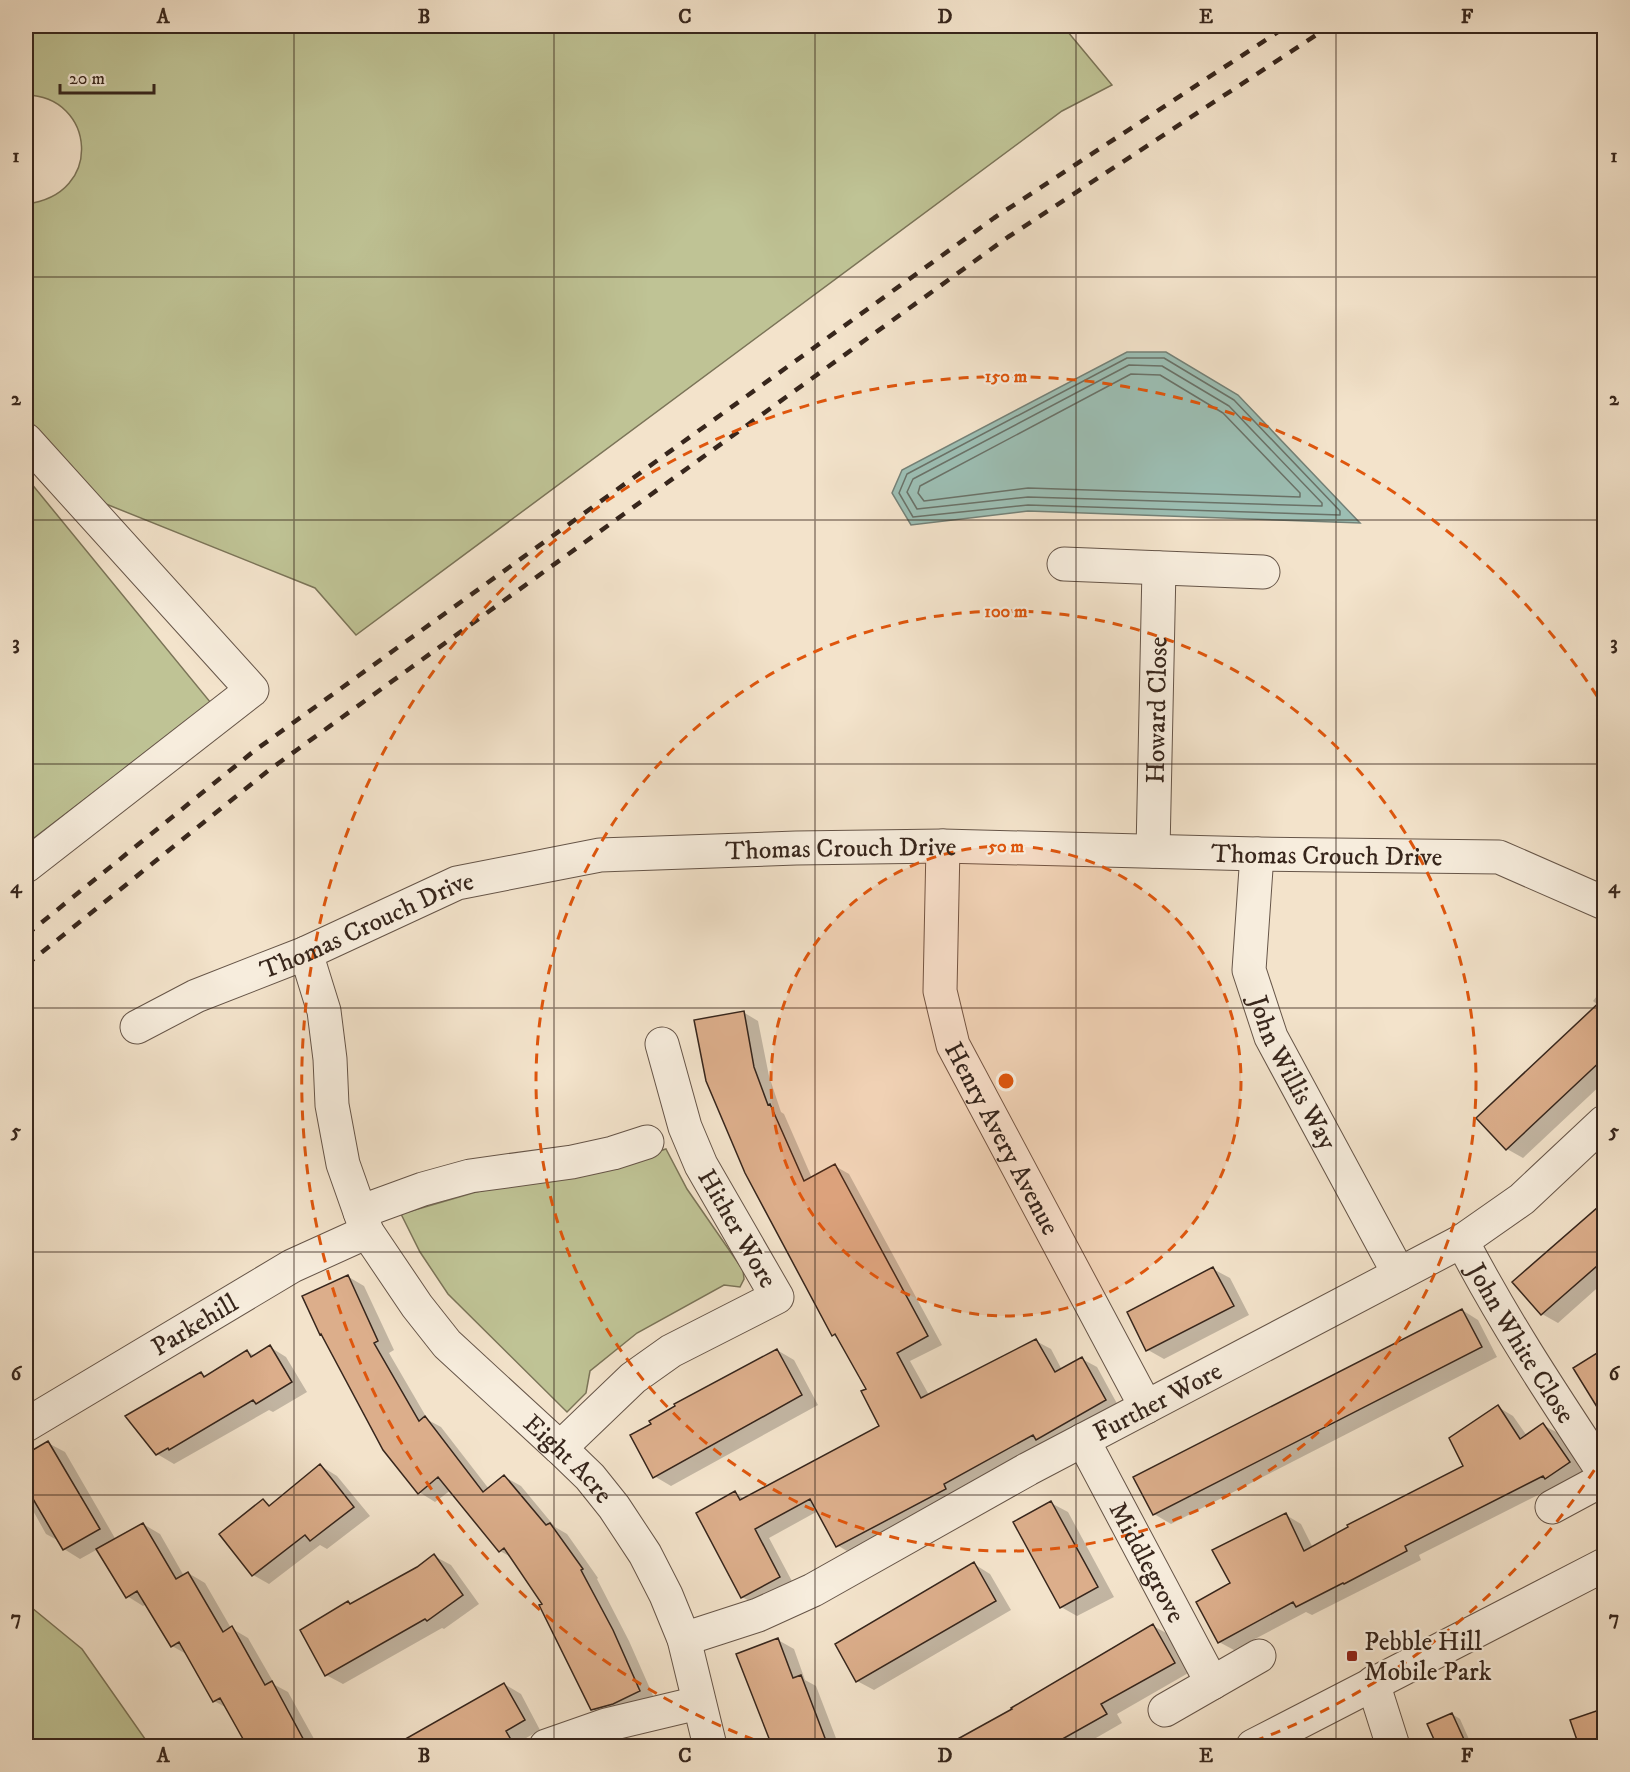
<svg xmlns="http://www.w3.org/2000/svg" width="1630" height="1772" font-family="'IM FELL DW Pica',serif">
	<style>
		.green { fill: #bfc395; stroke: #7b7458; stroke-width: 1.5 }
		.water { fill: #9cbeb3; stroke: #748177; stroke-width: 1.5 }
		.shadow { fill: #0003 }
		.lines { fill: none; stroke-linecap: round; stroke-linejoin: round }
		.shore { stroke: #6a7268; stroke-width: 1.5 }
		.building { fill: #dcae8b; stroke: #37261c; stroke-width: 1.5 }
		.minor-casing { stroke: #665548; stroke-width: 35 }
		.minor { stroke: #f7eddd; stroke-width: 33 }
		.rail { stroke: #37261c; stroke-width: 4.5; stroke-dasharray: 10 10; stroke-linecap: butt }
		.grid { fill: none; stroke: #37261c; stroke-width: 1.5; stroke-opacity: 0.55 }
		.ring { fill: none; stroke: #df560d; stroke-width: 3; stroke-dasharray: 10 8 }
		.poi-dot { fill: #8f2418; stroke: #f7eddd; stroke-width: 2 }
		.labels { text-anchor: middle; stroke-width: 4.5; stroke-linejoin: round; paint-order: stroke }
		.street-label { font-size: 26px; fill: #37261c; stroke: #f7eddd }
		.poi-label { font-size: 26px; fill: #37261c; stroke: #f7eddd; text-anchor: start }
		.centre { fill: #df560d; stroke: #f7eddd; stroke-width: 3 }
		.ring-label { font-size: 18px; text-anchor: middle; font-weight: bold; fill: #df560d; stroke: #f7eddd; stroke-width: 4.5; stroke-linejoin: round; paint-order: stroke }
		.neatline { fill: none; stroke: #37261c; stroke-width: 2 }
		.grid-label { font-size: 20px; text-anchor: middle; font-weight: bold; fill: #37261c }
	</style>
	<rect width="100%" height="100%" fill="#f3e3cb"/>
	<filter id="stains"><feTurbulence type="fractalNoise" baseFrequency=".00333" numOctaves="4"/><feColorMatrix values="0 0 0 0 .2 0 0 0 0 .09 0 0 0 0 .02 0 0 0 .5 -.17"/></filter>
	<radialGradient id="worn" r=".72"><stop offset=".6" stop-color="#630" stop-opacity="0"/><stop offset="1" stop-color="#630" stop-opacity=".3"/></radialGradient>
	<!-- green -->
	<path class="green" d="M26,26H1063L1112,85L1062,111L356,635L315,588L101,502L26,416V204C105,195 95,96 26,95Z
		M26,477L211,703L26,844Z
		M666,1149L687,1189L743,1270L744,1279L740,1287L724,1285L637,1333L590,1371L586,1393L567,1412L448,1294L420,1252L401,1214L476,1192L611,1165Z
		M26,1603L82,1649L150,1746H26Z"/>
	<!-- water -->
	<path class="water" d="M1127,352H1166L1238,395L1360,523L1028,511L911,525L892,493L902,470Z"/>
	<!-- shadow -->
	<path class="shadow" d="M1604,987V1082L1523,1158L1507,1149L1598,1005L1593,1001Z
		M743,1012L758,1021L769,1076L781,1112L784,1114L812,1178L835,1166L849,1174L942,1345L910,1361L929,1395L1036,1341L1051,1349L1062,1370L1082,1359L1097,1367L1120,1409L852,1554L837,1545L818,1511L769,1538L794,1585L757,1605L742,1597L735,1493L745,1499L881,1426L868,1389L839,1339L833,1335L746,1173Z
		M1604,1203V1282L1558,1323L1542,1314Z
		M1213,1269L1230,1278L1249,1315L1164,1359L1148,1350Z
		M347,1276L364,1286L394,1350L389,1353L428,1420L441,1427L489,1489L505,1477L521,1486L555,1527L567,1534L598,1578L597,1579L629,1641L655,1700L609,1719L592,1709L544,1604L513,1558L500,1551L451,1490L435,1502L419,1492Z
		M1462,1310L1478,1320L1497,1357L1171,1524L1154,1514Z
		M270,1347L286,1357L307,1392L273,1412L269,1410L174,1464L157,1454L201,1374L206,1377L247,1351L255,1356Z
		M777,1350L794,1360L818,1405L671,1486L654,1476Z
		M1498,1407L1513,1416L1527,1436L1543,1425L1558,1433L1584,1471L1561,1487L1558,1485L1419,1555L1421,1560L1312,1615L1306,1612L1234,1650L1219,1642L1232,1584L1286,1515L1301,1524L1313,1548L1465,1466Z
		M48,1443L65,1452L116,1540L143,1524L160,1534L184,1576L188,1573L205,1583L231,1628L248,1638L275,1685L288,1692L318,1746H248L227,1708L214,1701L188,1655L172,1646L147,1604L143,1606L127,1596L98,1549L80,1559L64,1549L59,1541L46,1534L26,1498V1456Z
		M321,1466L337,1476L370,1516L327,1549L320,1545L269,1584L253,1575L264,1501L271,1506Z
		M1051,1503L1068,1512L1114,1597L1077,1616L1061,1607Z
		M434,1556L451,1565L479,1604L444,1629L442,1628L343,1684L326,1675L348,1603L352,1605L417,1568Z
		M974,1564L990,1574L1011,1610L874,1690L857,1681Z
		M1153,1626L1170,1635L1190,1672L1117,1714L1122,1723L1082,1746H949L1014,1710Z
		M778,1640L794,1649L805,1680L816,1686L839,1746H772L738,1655Z
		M504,1684L521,1694L540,1730L521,1741L525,1746H398Z
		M1604,1688V1701L1601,1690Z
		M1452,1714L1460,1719L1472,1746H1439L1429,1724Z
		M935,1741L945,1746H925Z"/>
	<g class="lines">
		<!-- shore -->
		<path class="shore" d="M1127,358H1164L1234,400L1340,511V515L1028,505L913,517L899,493L907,474Z
			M1129,365L1162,366L1229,406L1322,503V506L1028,497L917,509L907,492L913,479Z
			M1131,374L1160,375L1223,413L1300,493V497L1028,488L924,501L918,493L920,486Z"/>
	</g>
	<!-- building -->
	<path class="building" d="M1605,997V1057L1506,1150L1476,1118Z
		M744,1011L754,1067L768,1105L770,1104L804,1181L835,1164L928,1336L897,1353L921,1398L1036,1339L1055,1372L1082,1357L1106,1400L1036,1440L1033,1435L944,1484L946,1489L836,1547L810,1499L755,1529L780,1577L741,1598L696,1513L735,1491L740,1500L879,1426L861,1391L866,1389L835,1334L832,1336L745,1173L706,1081L694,1020Z
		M1605,1201V1259L1541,1315L1512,1282Z
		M1213,1267L1234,1306L1146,1351L1127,1312Z
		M348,1275L378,1341L374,1343L419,1421L425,1416L483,1492L504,1475L546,1525L550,1523L583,1569L581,1570L613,1630L640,1691L613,1704L591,1710L539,1605L542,1604L504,1548L499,1552L438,1477L418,1494L383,1450L321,1334L320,1335L302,1296Z
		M1462,1309L1482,1347L1153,1515L1133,1477Z
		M270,1345L292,1382L256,1404L253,1400L169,1450L168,1448L156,1455L125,1416L201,1372L204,1377L247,1350L251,1357Z
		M1605,1348V1420L1573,1368Z
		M777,1349L802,1395L653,1478L630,1435L651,1424L649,1421L675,1406L674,1404Z
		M1498,1405L1520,1439L1543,1423L1570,1462L1545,1479L1543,1476L1405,1546L1407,1551L1344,1584L1343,1583L1296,1607L1293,1602L1218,1643L1196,1602L1230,1583L1212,1550L1286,1513L1304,1551L1348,1527L1347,1525L1463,1466L1449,1438Z
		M48,1441L100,1529L63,1550L26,1487V1454Z
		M320,1464L354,1507L310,1541L305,1535L252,1576L219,1534L263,1499L269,1506Z
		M1051,1501L1098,1587L1060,1608L1013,1522Z
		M143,1523L176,1579L188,1572L223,1632L232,1626L265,1685L272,1681L307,1746H247L220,1698L213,1702L179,1642L171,1647L137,1591L126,1598L96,1549Z
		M434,1554L463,1595L427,1621L425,1619L325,1676L300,1630L348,1601L350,1604L417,1567Z
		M974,1562L996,1601L856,1682L835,1644Z
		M1153,1624L1175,1663L1101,1704L1107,1714L1050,1746H945L1012,1709L1011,1708Z
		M778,1638L793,1678L801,1675L828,1746H772L736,1654Z
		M504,1683L525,1720L506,1731L510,1738L495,1746H393Z
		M1605,1708V1746H1579L1570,1720Z
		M1452,1713L1467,1746H1437L1427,1724Z"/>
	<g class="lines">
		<!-- minor casing -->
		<g class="minor-casing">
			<g id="minor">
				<path d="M26,440L252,690L26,866"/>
				<path d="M1064,564L1263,572"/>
				<path id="s1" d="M943,846L940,991L953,1045L1146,1407"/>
				<path id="s2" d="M1153,851L1159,568"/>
				<path id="s3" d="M1257,854L1249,970L1271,1037L1399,1274"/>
				<path id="s4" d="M306,953L324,1011L330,1059L332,1105L343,1164L367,1232L417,1306L447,1344L560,1448L590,1477L614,1507L645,1554L666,1595L684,1639L710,1746"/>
				<path id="s5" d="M137,1027L196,996L306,953L457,883L600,855L796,848L943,846L1257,854L1499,857L1604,903"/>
				<path d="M360,1212L423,1189L470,1176L572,1162L613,1153L647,1142"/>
				<path id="s6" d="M1462,1241C1504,1322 1554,1397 1604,1473"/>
				<path id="s7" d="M26,1425L292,1266L367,1232"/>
				<path id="s8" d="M1083,1440L1212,1683"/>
				<path d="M560,1448L633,1378L671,1351L777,1297L701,1165L685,1127L662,1044"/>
				<path d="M1552,1507L1604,1479"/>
				<path id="s9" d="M684,1639L758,1615L813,1590L1028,1469L1462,1241L1522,1199L1604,1122"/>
				<path d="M1373,1683L1393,1746"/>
				<path d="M1165,1710L1259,1656"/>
				<path d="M546,1746L606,1725L698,1703"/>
				<path d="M1253,1746L1604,1565"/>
			</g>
		</g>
		<!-- minor -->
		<use href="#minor" class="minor"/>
		<!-- rail -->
		<path class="rail" d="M26,935L254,751L994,218L1287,26
			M26,965L269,770L1008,237L1330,26"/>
	</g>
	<!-- grid -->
	<path class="grid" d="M294,26V1746M554,26V1746M815,26V1746M1076,26V1746M1336,26V1746M26,277H1604M26,520H1604M26,764H1604M26,1008H1604M26,1252H1604M26,1495H1604"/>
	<!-- distance rings -->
	<circle cx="1006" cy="1081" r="235" fill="#df560d" fill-opacity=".12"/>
	<g class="ring">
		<circle cx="1006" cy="1081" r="235"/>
		<circle cx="1006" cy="1081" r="470"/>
		<path d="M1604 1455A705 705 0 0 1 1241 1746M771 1746A705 705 0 1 1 1604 707"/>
	</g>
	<!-- markers -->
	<rect class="poi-dot" x="1346" y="1650" width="12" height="12" rx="3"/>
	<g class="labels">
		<!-- street labels -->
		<g class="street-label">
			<text dy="9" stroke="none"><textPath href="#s2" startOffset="141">Howard Close</textPath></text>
			<text dy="9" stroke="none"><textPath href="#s5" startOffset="738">Thomas Crouch Drive</textPath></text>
			<text dy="9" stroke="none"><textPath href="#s5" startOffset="1224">Thomas Crouch Drive</textPath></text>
			<text dy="9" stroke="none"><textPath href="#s5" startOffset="252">Thomas Crouch Drive</textPath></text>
			<text dy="9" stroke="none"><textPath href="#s3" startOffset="228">John Willis Way</textPath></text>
			<text dy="9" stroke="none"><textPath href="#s1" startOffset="306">Henry Avery Avenue</textPath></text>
			<text transform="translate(738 1228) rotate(60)" y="9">Hither Wore</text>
			<text dy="9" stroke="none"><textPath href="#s7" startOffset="196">Parkehill</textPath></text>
			<text dy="9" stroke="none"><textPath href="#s6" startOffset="118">John White Close</textPath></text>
			<text dy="9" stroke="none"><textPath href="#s9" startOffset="531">Further Wore</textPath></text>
			<text dy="9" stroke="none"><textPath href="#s4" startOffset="592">Eight Acre</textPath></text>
			<text dy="9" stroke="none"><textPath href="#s8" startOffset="138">Middlegrove</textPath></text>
		</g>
		<!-- poi labels -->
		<g class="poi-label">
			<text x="1364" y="1650">Pebble Hill<tspan x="1364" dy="30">Mobile Park</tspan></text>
		</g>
	</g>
	<circle cx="1006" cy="1081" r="9" class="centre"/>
	<g class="ring-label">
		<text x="1006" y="382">150 m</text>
		<text x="1006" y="617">100 m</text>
		<text x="1006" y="852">50 m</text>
	</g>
	<!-- margin -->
	<rect width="1630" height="1772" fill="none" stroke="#f3e3cb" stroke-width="66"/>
	<!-- scale -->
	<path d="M60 84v9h94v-9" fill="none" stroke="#37261c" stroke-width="3"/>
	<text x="69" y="84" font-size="18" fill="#37261c" stroke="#f7eddd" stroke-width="4.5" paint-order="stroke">20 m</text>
	<rect x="33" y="33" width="1564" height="1706" class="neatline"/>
	<g class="grid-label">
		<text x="163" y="23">A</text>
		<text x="424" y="23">B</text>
		<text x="685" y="23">C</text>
		<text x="945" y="23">D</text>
		<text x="1206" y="23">E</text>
		<text x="1467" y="23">F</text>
		<text x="16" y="162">1</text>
		<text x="1614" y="162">1</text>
		<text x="16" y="405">2</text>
		<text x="1614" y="405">2</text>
		<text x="16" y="649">3</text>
		<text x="1614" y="649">3</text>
		<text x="16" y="893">4</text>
		<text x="1614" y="893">4</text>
		<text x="16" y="1137">5</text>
		<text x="1614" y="1137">5</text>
		<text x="16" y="1380">6</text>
		<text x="1614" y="1380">6</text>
		<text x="16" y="1624">7</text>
		<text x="1614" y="1624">7</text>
		<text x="163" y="1762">A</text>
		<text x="424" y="1762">B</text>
		<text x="685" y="1762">C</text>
		<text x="945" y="1762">D</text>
		<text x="1206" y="1762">E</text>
		<text x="1467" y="1762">F</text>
	</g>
	<rect width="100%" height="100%" filter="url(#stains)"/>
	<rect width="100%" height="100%" fill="url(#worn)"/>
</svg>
